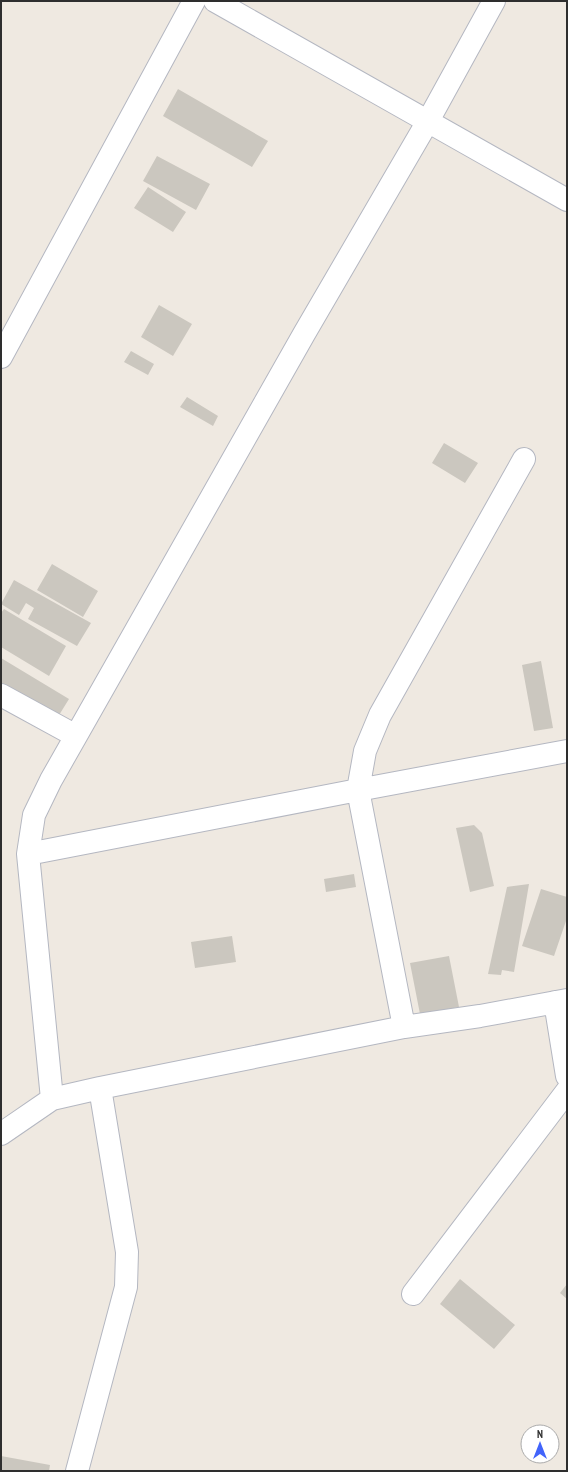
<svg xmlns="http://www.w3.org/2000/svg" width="568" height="1472" font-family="'PT Sans Narrow',sans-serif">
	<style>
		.building { fill: #cbc7bf }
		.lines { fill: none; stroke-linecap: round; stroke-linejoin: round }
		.minor-casing { stroke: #b4b7c1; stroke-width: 24 }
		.minor { stroke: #fff; stroke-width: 22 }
	</style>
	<rect width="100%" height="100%" fill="#efe9e1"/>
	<!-- building -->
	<path class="building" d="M178,89L268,141L252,167L163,116Z
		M157,156L210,184L196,210L143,181Z
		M148,187L186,212L173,232L134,208Z
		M159,305L192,324L173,356L141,337Z
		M131,351L154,364L148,375L124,362Z
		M187,397L218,416L213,426L180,407Z
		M444,443L478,463L465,483L432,463Z
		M52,564L98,591L83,617L37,590Z
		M14,580L91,623L77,646L28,619L34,608L26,603L19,615L1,604Z
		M4,609L66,646L49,676L1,647V613Z
		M1,658L69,699L56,720L1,687Z
		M541,661L553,728L534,731L522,665Z
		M474,825L482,833L494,886L470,892L456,828Z
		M354,874L356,887L326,892L324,879Z
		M529,884L514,972L502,970L501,975L488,974L507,887Z
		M541,889L567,897V918L554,956L522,946Z
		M232,936L236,962L195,968L191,942Z
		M449,956L459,1007L420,1014L410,963Z
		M460,1279L515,1325L494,1349L440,1304Z
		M567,1284V1299L560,1293Z
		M1,1456L50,1465L49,1471H1Z"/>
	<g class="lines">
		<!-- minor casing -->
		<g class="minor-casing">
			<path id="minor" d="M215,1L567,200
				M1,357L194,1
				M1,695L76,736
				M28,854L358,790L567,751
				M555,1002L567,1076
				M404,1027L358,790L365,751L380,715L524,459
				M52,1099L28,854L34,815L51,780L76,736L304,334L428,121L494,1
				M1,1134L52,1099L100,1088L404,1027L480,1016L567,1000
				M413,1294L567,1091
				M77,1471L126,1287L127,1252L100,1088"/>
		</g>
		<!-- minor -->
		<use href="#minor" class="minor"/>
	</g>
	<!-- border -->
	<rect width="568" height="1472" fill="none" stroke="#2e2e2e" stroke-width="4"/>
	<!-- north arrow -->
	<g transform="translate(540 1444)"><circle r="19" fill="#ffffff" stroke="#ababab"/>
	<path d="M0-3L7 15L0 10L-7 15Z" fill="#4264fb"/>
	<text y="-6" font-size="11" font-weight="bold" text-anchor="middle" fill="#2e2e2e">N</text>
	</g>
</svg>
